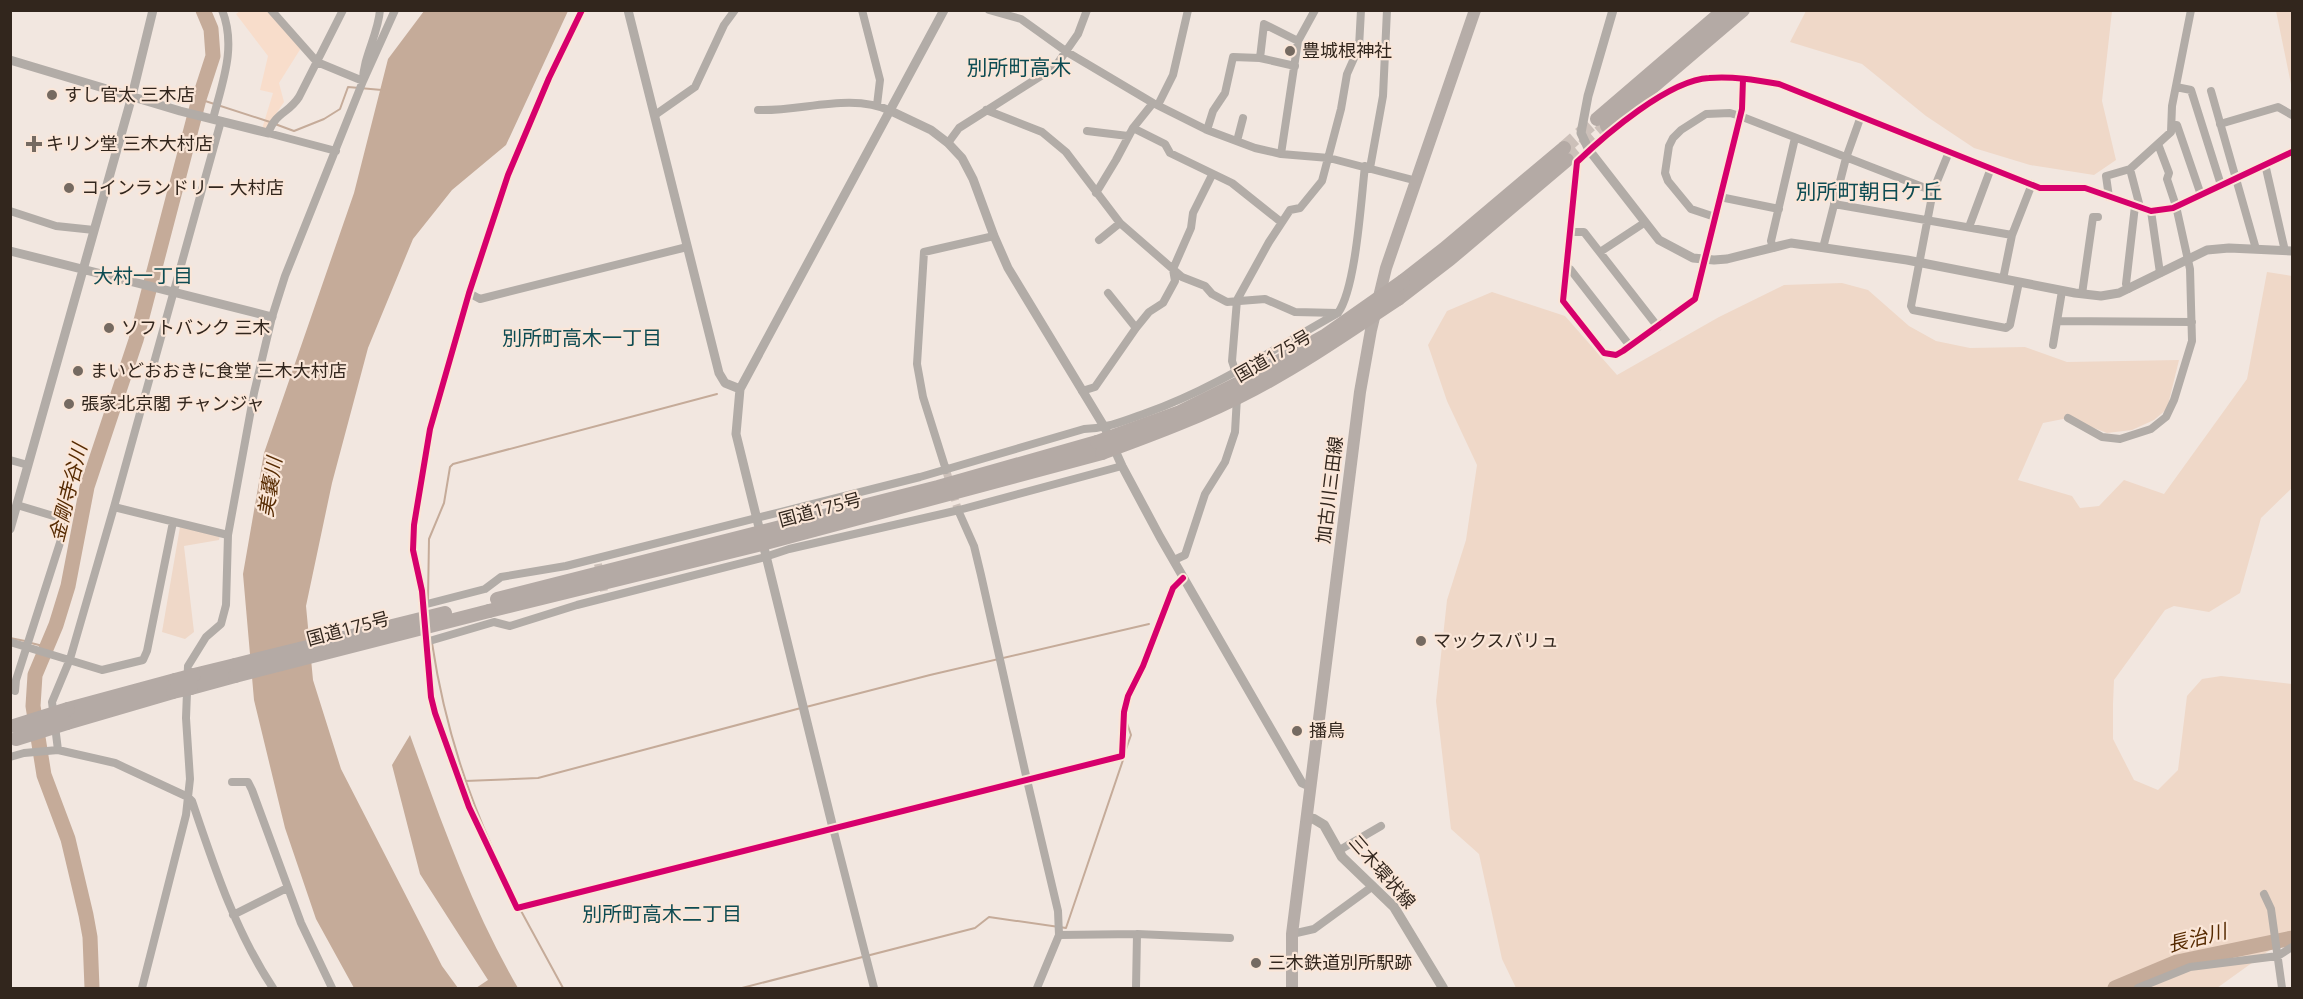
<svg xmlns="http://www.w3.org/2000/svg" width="2303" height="999" font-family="'Open Sans','Noto Sans JP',sans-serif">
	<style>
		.built { fill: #f8ddcb }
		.green { fill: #efd8c8 }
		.water { fill: #c5ab99 }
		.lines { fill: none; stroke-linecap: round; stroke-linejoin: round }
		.stream { stroke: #c5ab99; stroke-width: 2 }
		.river { stroke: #c5ab99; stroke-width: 15 }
		.minor-tunnel { stroke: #ccc0b9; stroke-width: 8; stroke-dasharray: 8 4; stroke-linecap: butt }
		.trunk-tunnel { stroke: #ccc0b9; stroke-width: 14; stroke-dasharray: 14 7; stroke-linecap: butt }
		.minor { stroke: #b2aca7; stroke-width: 8 }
		.tertiary { stroke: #b2aca7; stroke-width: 9 }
		.secondary { stroke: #b1aba5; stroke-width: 10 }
		.primary { stroke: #b6ada8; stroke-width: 12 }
		.trunk { stroke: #b4aaa5; stroke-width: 14 }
		.trunk-bridge { stroke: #b4aaa5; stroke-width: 14 }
		.cycleway-casing { stroke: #fae6d8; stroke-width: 10 }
		.cycleway { stroke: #d6006c; stroke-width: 6 }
		.poi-dot { fill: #756a61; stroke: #fae6d8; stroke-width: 2 }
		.labels { text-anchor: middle; stroke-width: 4.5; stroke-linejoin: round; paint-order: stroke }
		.poi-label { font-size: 18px; fill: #32261d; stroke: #fae6d8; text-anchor: start }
		.street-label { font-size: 18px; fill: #32261d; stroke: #fae6d8 }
		.neighbourhood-label { font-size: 20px; fill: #0d4b52; stroke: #fae6d8 }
		.water-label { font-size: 20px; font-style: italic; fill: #572b02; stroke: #fae6d8 }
		.quarter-label { font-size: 21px; fill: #0d4b52; stroke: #fae6d8 }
	</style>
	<rect width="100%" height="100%" fill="#f2e7e0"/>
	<!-- built -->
	<path class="built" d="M240,11H268L301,48L279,83L284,102L264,132L262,129L273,93L260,90L268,56L236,14Z"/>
	<!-- green -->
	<path class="green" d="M1806,11H2112L2102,101L2116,160L2094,175L2030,165L1974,148L1926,116L1862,64L1790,42Z
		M2276,11H2292V89Z
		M2267,272L2292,276V488L2261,518L2240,593L2209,612L2174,606L2165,610L2114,680L2113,704V739L2134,780L2158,790L2178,770L2187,696L2202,679L2221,676L2292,684V934L2217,988H1516L1502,959L1479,854L1451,829L1436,701L1447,600L1466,540L1477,465L1447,401L1428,345L1447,311L1492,292L1565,316L1617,375L1719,317L1784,285L1842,283L1868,290L1909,326L1936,341L1970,348L2025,347L2067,362L2179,360L2167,409L2154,420L2132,430L2107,433L2068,418L2043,423L2018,480L2072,496L2080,508L2099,506L2124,480L2164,494L2247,379Z
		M180,527L220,535L219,540L184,546L194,632L185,639L162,632Z"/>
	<!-- water -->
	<path class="water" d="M424,11H568L506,145L452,190L413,239L368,348L332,483L306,606L313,680L341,769L442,966L458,988H354L316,919L285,828L254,700L243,574L264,453L354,193L388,59Z
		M410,735C441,821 472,909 518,988H476L488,980L420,874L392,765Z"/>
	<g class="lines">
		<!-- stream -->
		<path class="stream" d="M199,99L270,122
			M275,124L294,131L324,119L340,109L348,87L382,90
			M428,600L429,539L444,503L450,467L453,464L717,394
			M10,638L25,641
			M31,643L47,647
			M432,643C443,716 463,783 493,849
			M806,707L930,675L1149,624
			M1125,752L1131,735L1126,720
			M465,781L538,778L801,708
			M520,909L563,988
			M742,988L975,928L989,917L1066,928L1124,757"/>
		<!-- river -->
		<path class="river" d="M92,988L90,937L86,915L68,839L44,775L33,706L35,675L56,625L68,586L87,487L136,340L199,99L213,56L211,29L203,10
			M2115,988L2177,962L2292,938"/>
		<!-- minor-tunnel -->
		<path class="minor-tunnel" d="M946,470L958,510
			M598,564L604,591"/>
		<!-- trunk-tunnel -->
		<path class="trunk-tunnel" d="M1564,148L1597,119
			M1567,160L1607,126"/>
		<!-- minor -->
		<path class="minor" d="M271,10L317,62L363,81C363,57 378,35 380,10
			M582,10L549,78L508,175L469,293L430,429L414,525L413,550L422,591L431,697L435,713L469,807L517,908L1122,756L1124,712L1128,696L1143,666L1173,588L1183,578
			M862,10L880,80L877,105
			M989,10L1021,19L1067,52L1153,103L1207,130L1255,148L1281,154L1329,158L1417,181
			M1260,58L1264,24L1298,41
			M1743,79L1742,109L1695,299L1623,351L1616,355L1604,353L1563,301L1577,162C1606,134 1669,80 1709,78C1732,76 1756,80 1779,84L2040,188H2085L2151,211L2173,208L2292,152
			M2176,87L2191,90L2221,185
			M2211,91L2256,249
			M1158,105L1173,75L1188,10
			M758,110C801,112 850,92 891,111
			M986,110L1042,132L1066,152L1120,223L1182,277L1205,286L1212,294L1227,302L1265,299L1295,312L1338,313
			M655,115L695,87L724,25L735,10
			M213,119C222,83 237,47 222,10
			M2220,124L2278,107L2292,115
			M2172,125H2177L2201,195
			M1133,128L1165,144L1170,153L1232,183L1281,222
			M1207,130L1213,111L1225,93L1233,57L1260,58L1295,66
			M1087,131L1128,136
			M1237,141L1243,118
			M948,143L959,128L1055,67L1078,34L1087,10
			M336,151L268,133C277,111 288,114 299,97L343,10
			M1949,152L1933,191L1911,306L1913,310L2006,328L2010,325L2019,282
			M1281,154L1298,41L1315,10
			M2265,164L2285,251
			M1370,168L1383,96L1387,10
			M2130,169L2140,207
			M1096,193L1116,160L1133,128L1153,103
			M1720,197L1779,209
			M2109,197L2106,176L2130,169L2171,132L2172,106L2191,10
			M1834,204L2012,235
			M10,211L56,226L94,230
			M2151,211L2160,273
			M1715,217L1691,209L1668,181L1665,173L1669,146L1673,138L1681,130L1706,114L1730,113L1740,116L1933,191
			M1969,227L1991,168
			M1570,232H1584L1658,327
			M1099,240L1120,223
			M1773,248L1771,241L1795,138
			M1823,248L1846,158L1861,116
			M1600,252L1644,223
			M1566,269H1570L1630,346
			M2003,279L2012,235L2032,184
			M2128,289L2126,284L2135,206
			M469,293L480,299L687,247
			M1108,293L1136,328
			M2082,294L2093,217H2098
			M2057,321L2192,322
			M2053,345L2062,291
			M1236,373L1232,361L1237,300L1269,242L1290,210L1300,208L1322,181L1341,109L1347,74L1359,47L1361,10
			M1082,391L1095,387L1136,328L1149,312L1163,303L1175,281L1173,269L1191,228L1193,213L1212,175
			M2068,418L2102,437L2120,439L2151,429L2166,417L2174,400L2192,341L2190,269L2176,206L2167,179L2169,173L2158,144
			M10,460L28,465
			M946,470L923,397L917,364L924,252L994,236
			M114,507L228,535
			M958,510L974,546L981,575L1027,780L1058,911L1059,935L1037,988
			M1174,560L1185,555L1205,494L1225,462L1235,432L1237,397
			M423,605L485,589L501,577L566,566L920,477L1084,429C1108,428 1124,421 1146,413C1214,389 1275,348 1338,313C1356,288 1361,200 1365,166
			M10,642L102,670L143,660L147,651L173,522
			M426,642L494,622L510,626L577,605L765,557L789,549L959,510L1122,466
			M15,691L16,680L66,524L60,518L17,505
			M58,750L52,702L70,659L114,507L221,121
			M10,757L24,753L58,750L115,763L188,797L192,801C214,866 235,931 273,988
			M232,782H248L252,790L301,923L332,988
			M833,828L874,988
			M1338,851L1381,826
			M2264,894L2271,909L2282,988
			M233,915L287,888
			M1292,934L1314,929L1373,886
			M1059,935L1137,934L1230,938
			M142,988L186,815L190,779L186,718L188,666L206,637L221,624L226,605L228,535L254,393L272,317L285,276L363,81L395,10
			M1136,988L1137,934
			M2138,988L2190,967L2278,956L2292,947"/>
		<!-- tertiary -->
		<path class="tertiary" d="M628,10L719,373L725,383L740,389
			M1613,10L1588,96L1581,133L1589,150L1659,240L1693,258L1714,260L1727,259L1791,243L1907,260L2075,293L2101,296L2119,293L2207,250L2229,248L2292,251
			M10,60L180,111L268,133
			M891,111L931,130L948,143L962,158L973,179L994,236L1008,268L1105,428L1122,466L1160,537L1302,783L1311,787
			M10,251L272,317
			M10,529L132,96L153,10
			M833,828L736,434L740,389L944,10"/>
		<!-- secondary -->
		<path class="secondary" d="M1307,818L1314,819L1324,825L1342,857L1394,907L1443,988"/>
		<!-- primary -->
		<path class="primary" d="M1292,988V934L1360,392L1371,330L1386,268L1475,10"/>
		<!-- trunk -->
		<path class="trunk" d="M1597,119L1724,10
			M1607,126L1743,10
			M1403,281L1444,249L1564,148
			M1398,299L1450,259L1567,160
			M497,599L938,487L1097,442
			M489,611L762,544L1102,453
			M194,675L235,665
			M191,688L235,676
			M68,709L175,680
			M67,723L173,692"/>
		<!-- trunk-bridge -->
		<path class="trunk-bridge" d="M1097,442L1180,412L1251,377L1326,335L1403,281
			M1102,453C1154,434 1205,415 1254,389C1304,363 1351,330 1398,299
			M235,665L445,613
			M235,676L489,611
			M175,680L194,675
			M173,692L191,688
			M14,726L68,709
			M16,739L67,723"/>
		<!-- cycleway casing -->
		<g class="cycleway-casing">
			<path id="cycleway" d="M582,10L549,78L508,175L469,293L430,429L414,525L413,550L422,591L431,697L435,713L469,807L517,908L1122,756L1124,712L1128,696L1143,666L1173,588L1183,578
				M1743,79L1742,109L1695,299L1623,351L1616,355L1604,353L1563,301L1577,162C1606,134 1669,80 1709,78C1732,76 1756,80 1779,84L2040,188H2085L2151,211L2173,208L2292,152"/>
		</g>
		<!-- cycleway -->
		<use href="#cycleway" class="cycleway"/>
	</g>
	<!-- markers -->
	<g class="poi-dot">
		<circle cx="1290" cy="51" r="6"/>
		<circle cx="52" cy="95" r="6"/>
		<path d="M31 135h6v6h6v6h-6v6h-6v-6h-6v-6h6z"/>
		<circle cx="69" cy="188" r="6"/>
		<circle cx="109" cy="328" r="6"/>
		<circle cx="78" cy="371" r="6"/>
		<circle cx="69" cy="404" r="6"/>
		<circle cx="1421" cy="641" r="6"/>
		<circle cx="1297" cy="731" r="6"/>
		<circle cx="1256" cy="963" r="6"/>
	</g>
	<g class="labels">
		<!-- poi labels -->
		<g class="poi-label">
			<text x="1302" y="57">豊城根神社</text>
			<text x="64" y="101">すし官太 三木店</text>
			<text x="46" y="150">キリン堂 三木大村店</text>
			<text x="81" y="194">コインランドリー 大村店</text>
			<text x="121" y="334">ソフトバンク 三木</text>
			<text x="90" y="377">まいどおおきに食堂 三木大村店</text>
			<text x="81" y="410">張家北京閣 チャンジャ</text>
			<text x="1433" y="647">マックスバリュ</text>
			<text x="1309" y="737">播鳥</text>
			<text x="1268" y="969">三木鉄道別所駅跡</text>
		</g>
		<!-- street labels -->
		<g class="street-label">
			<text transform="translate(1273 356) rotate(-30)" y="6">国道175号</text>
			<text transform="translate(1330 490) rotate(-83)" y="6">加古川三田線</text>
			<text transform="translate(820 510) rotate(-15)" y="6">国道175号</text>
			<text transform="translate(348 629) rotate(-15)" y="6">国道175号</text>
			<text transform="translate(1382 872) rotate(49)" y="6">三木環状線</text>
		</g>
		<!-- neighbourhood labels -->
		<g class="neighbourhood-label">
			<text x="143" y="283">大村一丁目</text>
			<text x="582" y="345">別所町高木一丁目</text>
			<text x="662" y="921">別所町高木二丁目</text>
		</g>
		<!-- water labels -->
		<g class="water-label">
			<text transform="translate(270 487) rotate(-81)" y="7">美嚢川</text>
			<text transform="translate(68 493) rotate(-76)" y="7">金剛寺谷川</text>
			<text transform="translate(2197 938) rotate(-14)" y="7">長治川</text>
		</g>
		<!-- quarter labels -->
		<g class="quarter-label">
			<text x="1019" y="75">別所町高木</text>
			<text x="1869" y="199">別所町朝日ケ丘</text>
		</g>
	</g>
	<!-- border -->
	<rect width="2303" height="999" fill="none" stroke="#32261d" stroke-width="24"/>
</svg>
